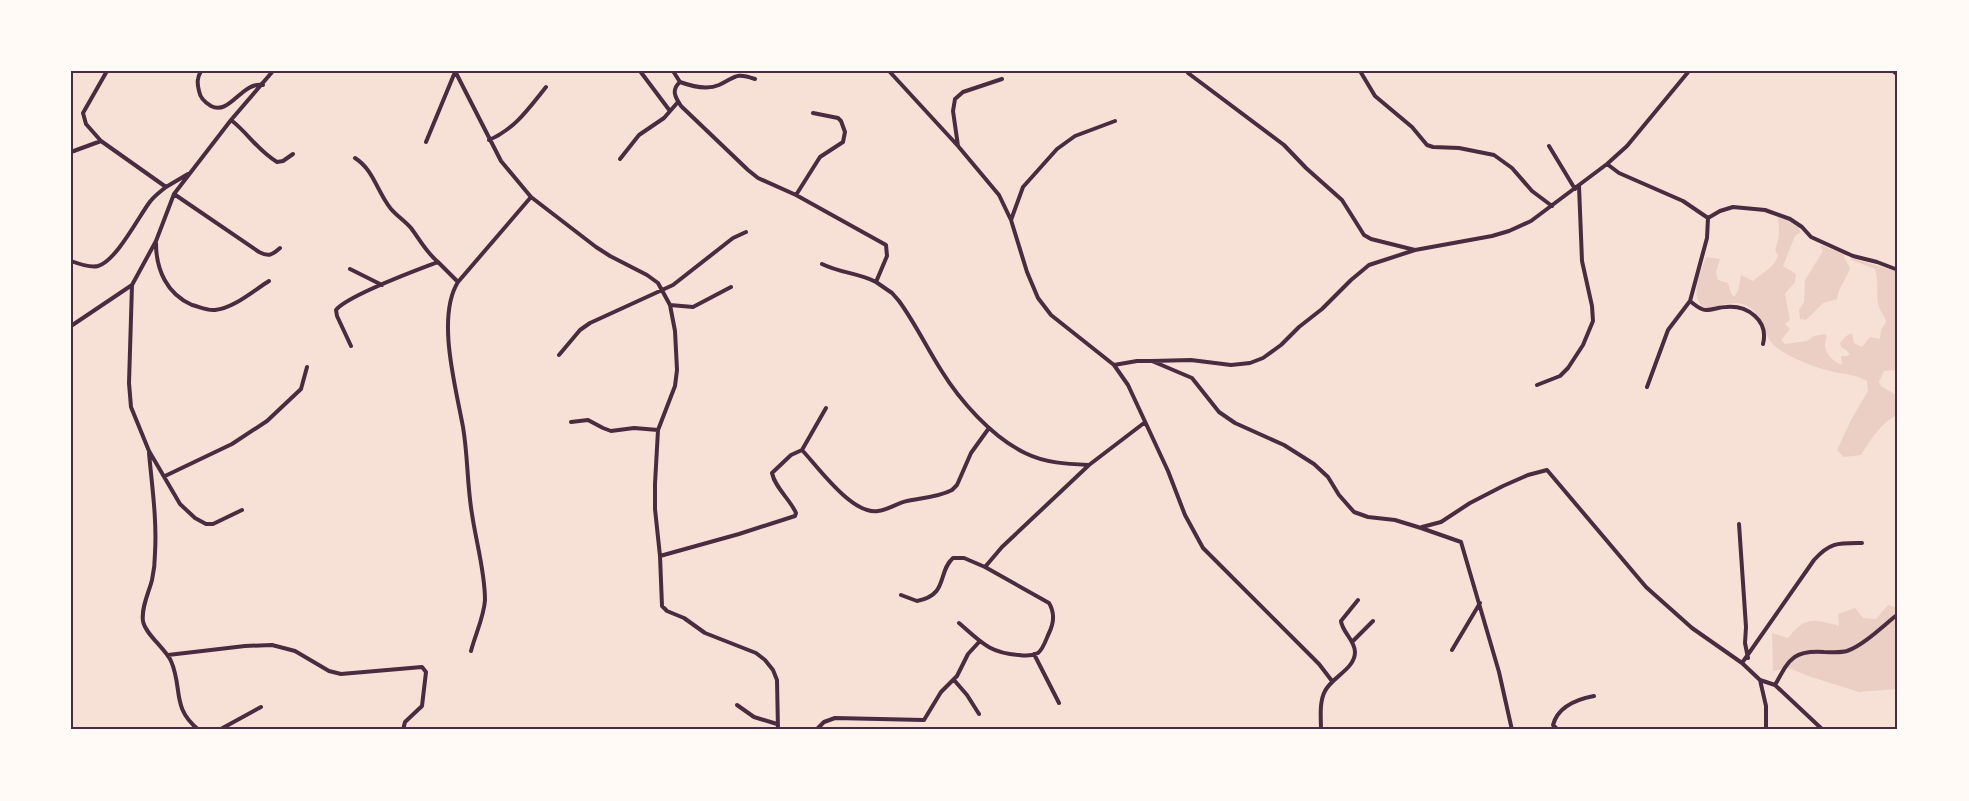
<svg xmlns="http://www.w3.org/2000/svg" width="1969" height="801" font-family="Lora,serif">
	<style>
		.green { fill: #ebcfc5 }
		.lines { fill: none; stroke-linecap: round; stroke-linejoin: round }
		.minor { stroke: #4a2c40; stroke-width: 4 }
		.neatline { fill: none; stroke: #4a2c40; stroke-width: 2 }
	</style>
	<rect width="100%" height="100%" fill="#f7e1d7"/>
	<!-- green -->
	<path class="green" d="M1777,215L1798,227L1801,232L1795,236L1783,266L1796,274L1795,282L1785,294L1790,320L1785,324L1790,329L1781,340L1785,344L1807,341L1814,336L1825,334L1827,336C1821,350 1830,360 1842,365L1841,356H1847L1850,354L1846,350L1841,347L1840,343L1846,336L1852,333L1854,343L1862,347L1870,337L1880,339L1881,330L1886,322C1885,315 1879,311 1878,303C1876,290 1879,283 1875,269L1849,259H1855L1898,272V370L1884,371L1879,382L1881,386L1898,396V415C1882,421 1870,441 1861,455L1844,457L1837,450L1852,418L1868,391L1867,381C1853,373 1845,375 1830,371C1813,367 1791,358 1777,348C1762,337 1765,314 1745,305C1731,299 1717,309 1703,307C1689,294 1701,272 1706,257L1720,259L1716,272L1718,280L1728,283L1731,293L1734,297L1738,291L1741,275L1753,281C1762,273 1775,267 1778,255L1775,250C1780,238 1780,228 1777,215Z
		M1820,245L1845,254L1844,257L1850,268C1846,281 1839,285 1837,299L1823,303L1806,320L1800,319L1799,310L1804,302L1805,280L1823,251Z
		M1888,605L1898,608V689L1859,692L1808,676L1789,668L1773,671L1772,633L1788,638C1806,616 1813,619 1839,626L1838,614L1855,608L1863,618L1876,619Z"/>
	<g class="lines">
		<!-- minor -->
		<path class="minor" d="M201,71C197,78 197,83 199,91C200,97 204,102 211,106C230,116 242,81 263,85
			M455,71L501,161L531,197L596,247L610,256L647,275L658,283L670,305L675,331L677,370L675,386L658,430L655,484V509L660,556L662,606L667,611L684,618L705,633L756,653L765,660L773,670L777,680L778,730
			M640,71L670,111
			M673,71L680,82C691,86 707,90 719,85C736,77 735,72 755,79
			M889,71L958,146L999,195L1011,220L1027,272L1038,298L1051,315L1114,365L1128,385L1168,471L1185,515L1203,548L1319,664L1332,681
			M1360,71L1375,96L1412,127L1427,145L1433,147L1459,148L1494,155L1512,168L1532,191L1552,206
			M1893,71L1898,75
			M1188,73L1284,145L1306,168L1342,200L1364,235L1371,239L1415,250
			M680,82C671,90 675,97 681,106L748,170L758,178L796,195L886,245L887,256L876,282L892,293L899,301C915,323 927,348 941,370C960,401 992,437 1025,453C1045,463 1067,464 1089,465
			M231,120C248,133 258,151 277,162L283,161L293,154
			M489,140C515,129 529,108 546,87
			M101,141L86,124L83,113L107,71
			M426,142L455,72
			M958,146L953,111L955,99L963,92L1002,79
			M1549,146L1575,189
			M71,152L101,141L166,187L188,174
			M355,158C374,170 377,192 391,209C397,216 405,221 411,228C420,240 426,252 438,262
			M620,159L639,135L664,118L678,102
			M1607,164L1619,173L1683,201L1708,218L1707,238L1690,301C1694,304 1700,310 1706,310C1713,310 1719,307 1726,307C1747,305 1769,320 1763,344
			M174,194L259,252C269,257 272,255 280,248
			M796,195L820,157L843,142L845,132L841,121L838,118L813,113
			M1708,218L1720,211L1733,207L1765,210L1790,219L1802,227L1811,237L1853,256L1877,262L1898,270
			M1011,220L1023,187L1057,149L1075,136L1115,121
			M156,243C156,270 167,294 192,305C200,307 207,311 215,310C234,308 253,291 269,281
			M71,261C79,264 90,268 98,266C116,261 138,218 149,203C154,196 160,192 166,187
			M822,264C840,273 859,273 876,282
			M350,269L382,285
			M458,282C436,317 456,388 463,427C468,456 467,485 472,514C476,542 485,571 485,600C484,617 475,635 471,651
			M670,305L693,307L731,287
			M71,326L132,285
			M351,346L337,316L336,310C348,295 417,270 438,262L458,282L531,197
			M559,355L580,330L590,323L673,285L733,238L746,232
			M1152,361L1191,360L1231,365L1250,363L1263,358L1281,345L1299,327L1322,309L1351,280L1369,265L1415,250L1492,236L1509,231L1531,221L1607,164L1627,146L1689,71
			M1114,365L1137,361H1152L1192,378L1219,412L1235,423L1284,445L1314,464L1328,477L1339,495L1354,512L1368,517L1395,520L1421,528L1461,542L1499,672L1512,730
			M1537,385L1560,376L1568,368L1583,345L1593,321L1592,306L1582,261L1579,186
			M1647,387L1668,330L1690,301
			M826,408L802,450C818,467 852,515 878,511C888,510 897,503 907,501C921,498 939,497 952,490L957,485L971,453L989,428
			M571,422L588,420L603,428L611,431L634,428L658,430
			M149,453C152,486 157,520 155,553C155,562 154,571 152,580C149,592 141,608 143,621C145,634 165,648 171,661C183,688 171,708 199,730
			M165,476L232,444L267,421L301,389L307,367
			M242,510L213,524H206L195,518L180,504L149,451L131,407L129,383L132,285L156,241L174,194L231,120L273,71
			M1739,524L1746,627L1745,643L1748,658
			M1422,527L1441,522L1470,503L1503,486L1528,475L1547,470L1646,587L1692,628L1742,663L1760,680L1775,685L1823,730
			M660,556L739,534L795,516L796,513C790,499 775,488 772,473L791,455L802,450
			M901,595L917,601C949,595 937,572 953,558H964L985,567L1002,547L1089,465L1144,423
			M959,623C981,642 989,653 1019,655C1025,656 1032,656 1038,653C1044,648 1046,639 1049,633C1054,623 1055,613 1049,603L985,567
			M1352,642L1373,621
			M1452,650L1480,603
			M1034,654L1059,703
			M168,655L245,646L272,645L295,651L329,671L341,674L422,667L426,672L422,706L405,722L403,730
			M1742,663L1814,560C1830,542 1838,543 1862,543
			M954,680L967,695L979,714
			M1760,680L1766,706V730
			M1775,685C1789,660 1792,650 1824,652C1832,652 1840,653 1847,651C1864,645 1884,625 1898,614
			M737,705L754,717L777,724
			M219,730L261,707
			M816,730L824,722L835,718L924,720L941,692L957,676L968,654L980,641
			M1321,730C1321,718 1319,702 1325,691C1332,677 1355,669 1355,652C1355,640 1342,632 1341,621L1358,600
			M1558,730L1553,725C1558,706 1578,699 1594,696"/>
	</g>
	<!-- border -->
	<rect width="1969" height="801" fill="none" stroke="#fffaf5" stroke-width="145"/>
	<rect x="72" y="72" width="1824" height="656" class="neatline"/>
</svg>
